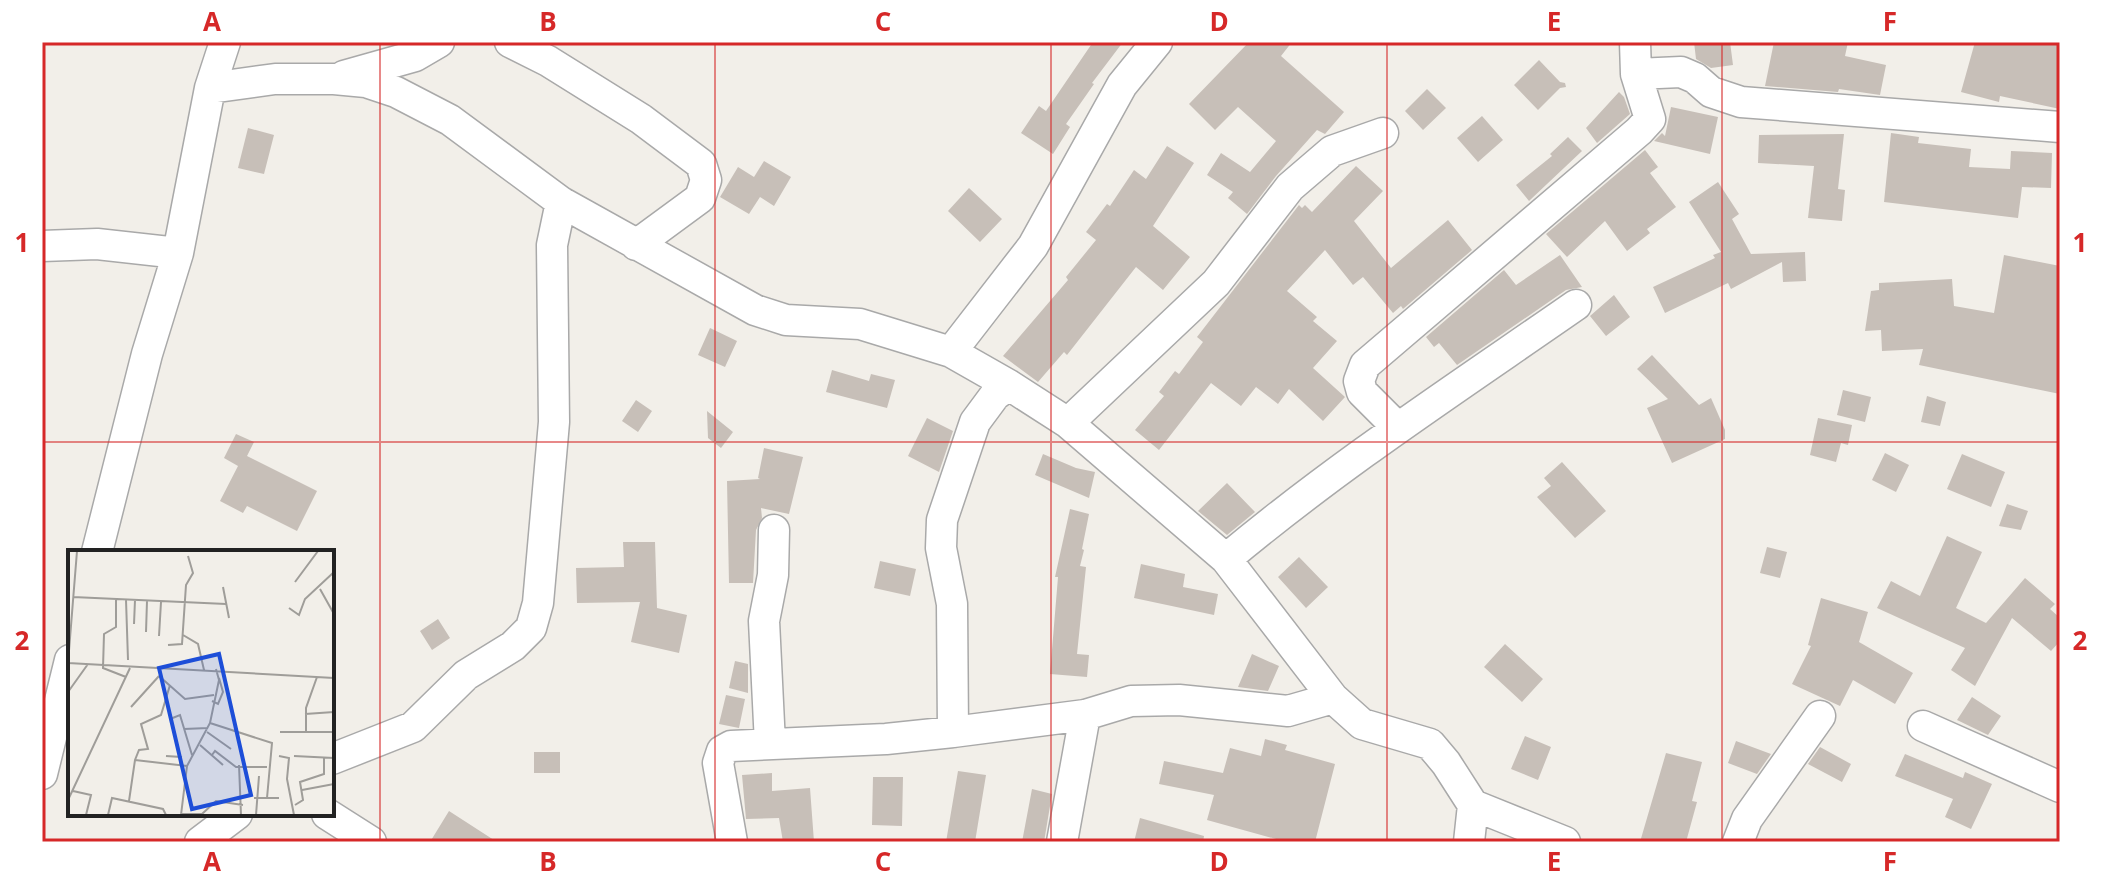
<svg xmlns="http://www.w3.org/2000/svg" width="2102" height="884" font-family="'Open Sans',sans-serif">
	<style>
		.building { fill: #c7bfb8 }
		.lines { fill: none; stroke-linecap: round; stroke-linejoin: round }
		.minor-casing { stroke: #a9a9a9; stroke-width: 33 }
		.minor { stroke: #fff; stroke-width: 30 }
		.grid { fill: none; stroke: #d62828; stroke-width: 2; stroke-opacity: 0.55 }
		.inset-road { fill: none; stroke: #9f9d99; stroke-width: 2 }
		.view { fill: #1d4ed8; fill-opacity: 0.15; stroke: #1d4ed8; stroke-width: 4 }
		.inset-edge { fill: none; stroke: #222; stroke-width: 4 }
		.neatline { fill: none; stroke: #d62828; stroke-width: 3 }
		.grid-label { font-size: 26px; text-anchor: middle; font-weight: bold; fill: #d62828 }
	</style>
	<rect width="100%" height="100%" fill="#f2efe9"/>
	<!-- building -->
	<path class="building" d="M1093,42H1123L1092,83L1094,84L1066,124L1070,127L1053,154L1021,133L1039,106L1046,111Z
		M1249,42H1292L1281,56L1344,112L1325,134L1317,130L1276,176L1247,214L1228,198L1233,192L1207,175L1221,153L1250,172L1276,141L1238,107L1215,130L1189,104Z
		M1694,42H1730L1733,65L1711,68L1696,59Z
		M1774,42H1848L1845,56L1886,65L1880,95L1839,89L1838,92L1765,86Z
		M1975,42H2060V109L2000,96L1999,102L1961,92Z
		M1539,60L1560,82L1565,83L1566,87L1560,88L1538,110L1514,85Z
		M1427,89L1446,108L1423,130L1405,111Z
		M1619,92L1624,97L1630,114L1597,143L1586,128Z
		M1671,107L1718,117L1710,154L1654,141L1662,133L1665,136Z
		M1482,116L1503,140L1478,162L1457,138Z
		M248,128L274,135L264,174L238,168Z
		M1891,133L1919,137L1918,143L1971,149L1969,167L2010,169L2011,151L2052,153L2051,188L2022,187L2018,218L1884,202Z
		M1844,134L1838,189L1845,190L1842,221L1808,218L1814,166L1758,163L1759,135Z
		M1568,137L1582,151L1529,201L1516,185L1552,156L1550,154Z
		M1167,146L1194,163L1153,226L1190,257L1163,290L1136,267L1067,355L1064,352L1038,382L1003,356L1068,280L1066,277L1096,240L1086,232L1107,204L1110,206L1134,170L1146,179Z
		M1645,150L1658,167L1650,173L1676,207L1647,229L1650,233L1627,251L1605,221L1567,257L1546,234Z
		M764,161L791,177L774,206L760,197L749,214L720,197L738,167L754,177Z
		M1356,166L1383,191L1354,221L1391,268L1448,220L1472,250L1403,309L1401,306L1393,313L1363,277L1353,285L1325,250L1287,291L1317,317L1313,321L1337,341L1313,368L1345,397L1323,421L1289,389L1278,404L1256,387L1241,406L1211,383L1159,450L1135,430L1164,396L1159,392L1175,371L1179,374L1203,342L1197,337L1299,205L1302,208L1305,205L1312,212Z
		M1718,182L1739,214L1732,219L1751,254L1805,252L1806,281L1783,282L1782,262L1731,289L1728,283L1665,313L1653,287L1715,258L1713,255L1721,252L1689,202Z
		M969,188L1002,219L980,242L948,211Z
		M1560,255L1582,287L1566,290L1457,365L1439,343L1434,347L1426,337L1504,270L1516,285Z
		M2004,255L2060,266V394L1919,365L1923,349L1882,351L1881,330L1865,331L1871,291L1879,290V283L1952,279L1954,306L1994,313Z
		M1614,295L1630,317L1606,336L1590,316Z
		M710,328L737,341L725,367L698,355Z
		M1652,355L1699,405L1711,398L1725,430V439L1672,463L1647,408L1668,399L1637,369Z
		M832,370L869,381L871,374L895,380L887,408L826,392Z
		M1843,390L1871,397L1865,422L1837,415Z
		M1927,396L1946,402L1940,426L1921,422Z
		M636,400L652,411L638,432L622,421Z
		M707,411L733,432L721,448L708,438Z
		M927,418L953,431L939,472L908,456Z
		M1818,418L1852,425L1848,445L1841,443L1836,462L1810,455Z
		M236,434L254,442L247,456L317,491L297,531L247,506L243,513L220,501L238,466L224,458Z
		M764,448L803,457L789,514L761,508L762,518L756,530L753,583H729L727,481L760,479L758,478Z
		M1885,453L1909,465L1896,492L1872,480Z
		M1043,454L1076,468L1095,472L1089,498L1035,475Z
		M1962,454L2005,472L1991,507L1947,489Z
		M1562,462L1606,511L1575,538L1537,497L1551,486L1544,478Z
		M1227,483L1255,512L1227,535L1198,511Z
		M2007,504L2028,511L2021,530L1999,526Z
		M1070,509L1089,514L1082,549L1084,550L1080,566L1086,567L1077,654L1089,655L1087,677L1050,674L1058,577H1055Z
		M1947,536L1982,552L1956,608L1986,623L2025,578L2055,604L2050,609L2060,618V641L2051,651L2012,618L1975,686L1951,670L1965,648L1877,608L1891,581L1920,596Z
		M623,542H655L657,608L687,615L679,653L631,642L640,602L577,603L576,568L624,567Z
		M1767,547L1787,552L1780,578L1760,573Z
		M1299,557L1328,587L1306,608L1278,577Z
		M880,561L916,569L910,596L874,588Z
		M1141,564L1185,574L1183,587L1218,594L1214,615L1134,598Z
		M1821,598L1868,612L1859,642L1913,673L1895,704L1853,680L1840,706L1792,684L1811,646L1808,645Z
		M438,619L450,638L432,650L420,631Z
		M1505,644L1543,679L1522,702L1484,667Z
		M1252,654L1279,666L1268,691L1238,687Z
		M735,661L748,664V693L729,688Z
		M726,695L745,699L739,728L719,724Z
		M1972,697L2001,716L1988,735L1957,720Z
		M1525,736L1551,747L1538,780L1511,769Z
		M1265,739L1287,745L1285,750L1335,764L1315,842H1287L1207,820L1214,795L1159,784L1164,761L1223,773L1230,748L1261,756Z
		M1736,741L1771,754L1757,774L1728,763Z
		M1820,747L1851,764L1842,782L1808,764Z
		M534,752H560V773H534Z
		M1666,753L1702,762L1692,801L1697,802L1686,842H1640Z
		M1905,754L1963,778L1965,772L1992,784L1971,829L1945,817L1953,799L1895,776Z
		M958,771L986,775L975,842H946Z
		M772,773V791L810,788L814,842H783L779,818L746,819L742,775Z
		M873,777H903L902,826L872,825Z
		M1032,789L1052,794L1044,842H1022Z
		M449,811L497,842H430Z
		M1140,818L1204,836L1203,842H1134Z"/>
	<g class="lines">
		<!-- minor casing -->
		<g class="minor-casing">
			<path id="minor" d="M510,42L548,61L641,119L701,164L706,180L700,198L636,245
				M1636,74L1681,72L1695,78L1711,92L1741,102L2060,127
				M344,76L415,56L439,42
				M210,88L275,79H334L366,82L396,92L450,120L561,202L755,310L786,320L860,324L951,352L1009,385L1068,423L1226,559L1333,698L1362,724L1430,744L1446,763L1473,805L1565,842
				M42,246L97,244L178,253
				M951,352L1033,246L1122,85L1157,42
				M1068,423L1216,283L1290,187L1332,151L1383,133
				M1398,428L1362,392L1359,381L1365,365L1639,131L1650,119L1636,74L1635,42
				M97,552L147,354L178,253L210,88L225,42
				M1226,559C1337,466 1458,387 1576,305
				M1923,726L2060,787
				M953,732L952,604L941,548L942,520L975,422L995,395L1009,385
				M770,744L764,621L773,575L774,530
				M332,759L413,727L466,675L513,646L531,628L538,603L554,422L552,245L561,202
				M42,774L70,660
				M327,814L371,842
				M200,842L237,814
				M732,842L718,763L722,751L731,746L886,739L953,732L1085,715L1131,701L1179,700L1288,711L1333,698
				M1062,842L1085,715
				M1469,842L1473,805
				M1738,842L1747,819L1820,716"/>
		</g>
		<!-- minor -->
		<use href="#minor" class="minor"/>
	</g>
	<!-- grid -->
	<path class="grid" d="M380,42V842M715,42V842M1051,42V842M1387,42V842M1722,42V842M42,442H2060"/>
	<!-- overview -->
	<g transform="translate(68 550)">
		<rect width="266" height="266" fill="#f2efe9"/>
		<path class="inset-road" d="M227,32L250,1M155,37L161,68M252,39L266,64M5,47L158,54M48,50V77L36,84L35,118L58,127M58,50L60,110M221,58L231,65L237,49L266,22M66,74L67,50M78,82L79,51M115,85L130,94L136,120M91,86L93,52M100,95L114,94L118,35L125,23L120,6M0,113L266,128M0,113L9,1M91,126L117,149L146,145M0,142L20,114M144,151L150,154L155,142L151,128M63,157L91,126M237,164L266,162M102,169L112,165L124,205M142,173L204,193L199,248M116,179L140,178M139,182L163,199M212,182H266M238,182V158L249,127M132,195L155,215M144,205L147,201L168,217H199M98,206L113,207L112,216M211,206L221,208L219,229L226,265M226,206L266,208M67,210L119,216M171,215L173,265M234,240L266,234M5,241L23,245L18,265M186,248H211M0,250L62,118M61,251L67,210L71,200L80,199L73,174L93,165L102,135M227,255L235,250L232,232L256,224V208M113,264H134L148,251L175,255M40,265L44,248L95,259L98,265M113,265L119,216L142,173L151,130L148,119M188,265L191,226"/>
		<path class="view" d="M151,104L183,245L124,259L91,118Z"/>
		<rect width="266" height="266" class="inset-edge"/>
	</g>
	<!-- border -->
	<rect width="2102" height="884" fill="none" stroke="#ffffff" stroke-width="88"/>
	<rect x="44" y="44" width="2014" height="796" class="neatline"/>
	<g class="grid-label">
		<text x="212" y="31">A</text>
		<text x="548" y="31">B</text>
		<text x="883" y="31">C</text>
		<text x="1219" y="31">D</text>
		<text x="1554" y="31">E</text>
		<text x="1890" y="31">F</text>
		<text x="22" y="252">1</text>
		<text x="2080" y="252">1</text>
		<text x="22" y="650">2</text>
		<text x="2080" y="650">2</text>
		<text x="212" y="871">A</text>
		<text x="548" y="871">B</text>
		<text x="883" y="871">C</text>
		<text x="1219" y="871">D</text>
		<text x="1554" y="871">E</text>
		<text x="1890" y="871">F</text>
	</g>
</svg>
